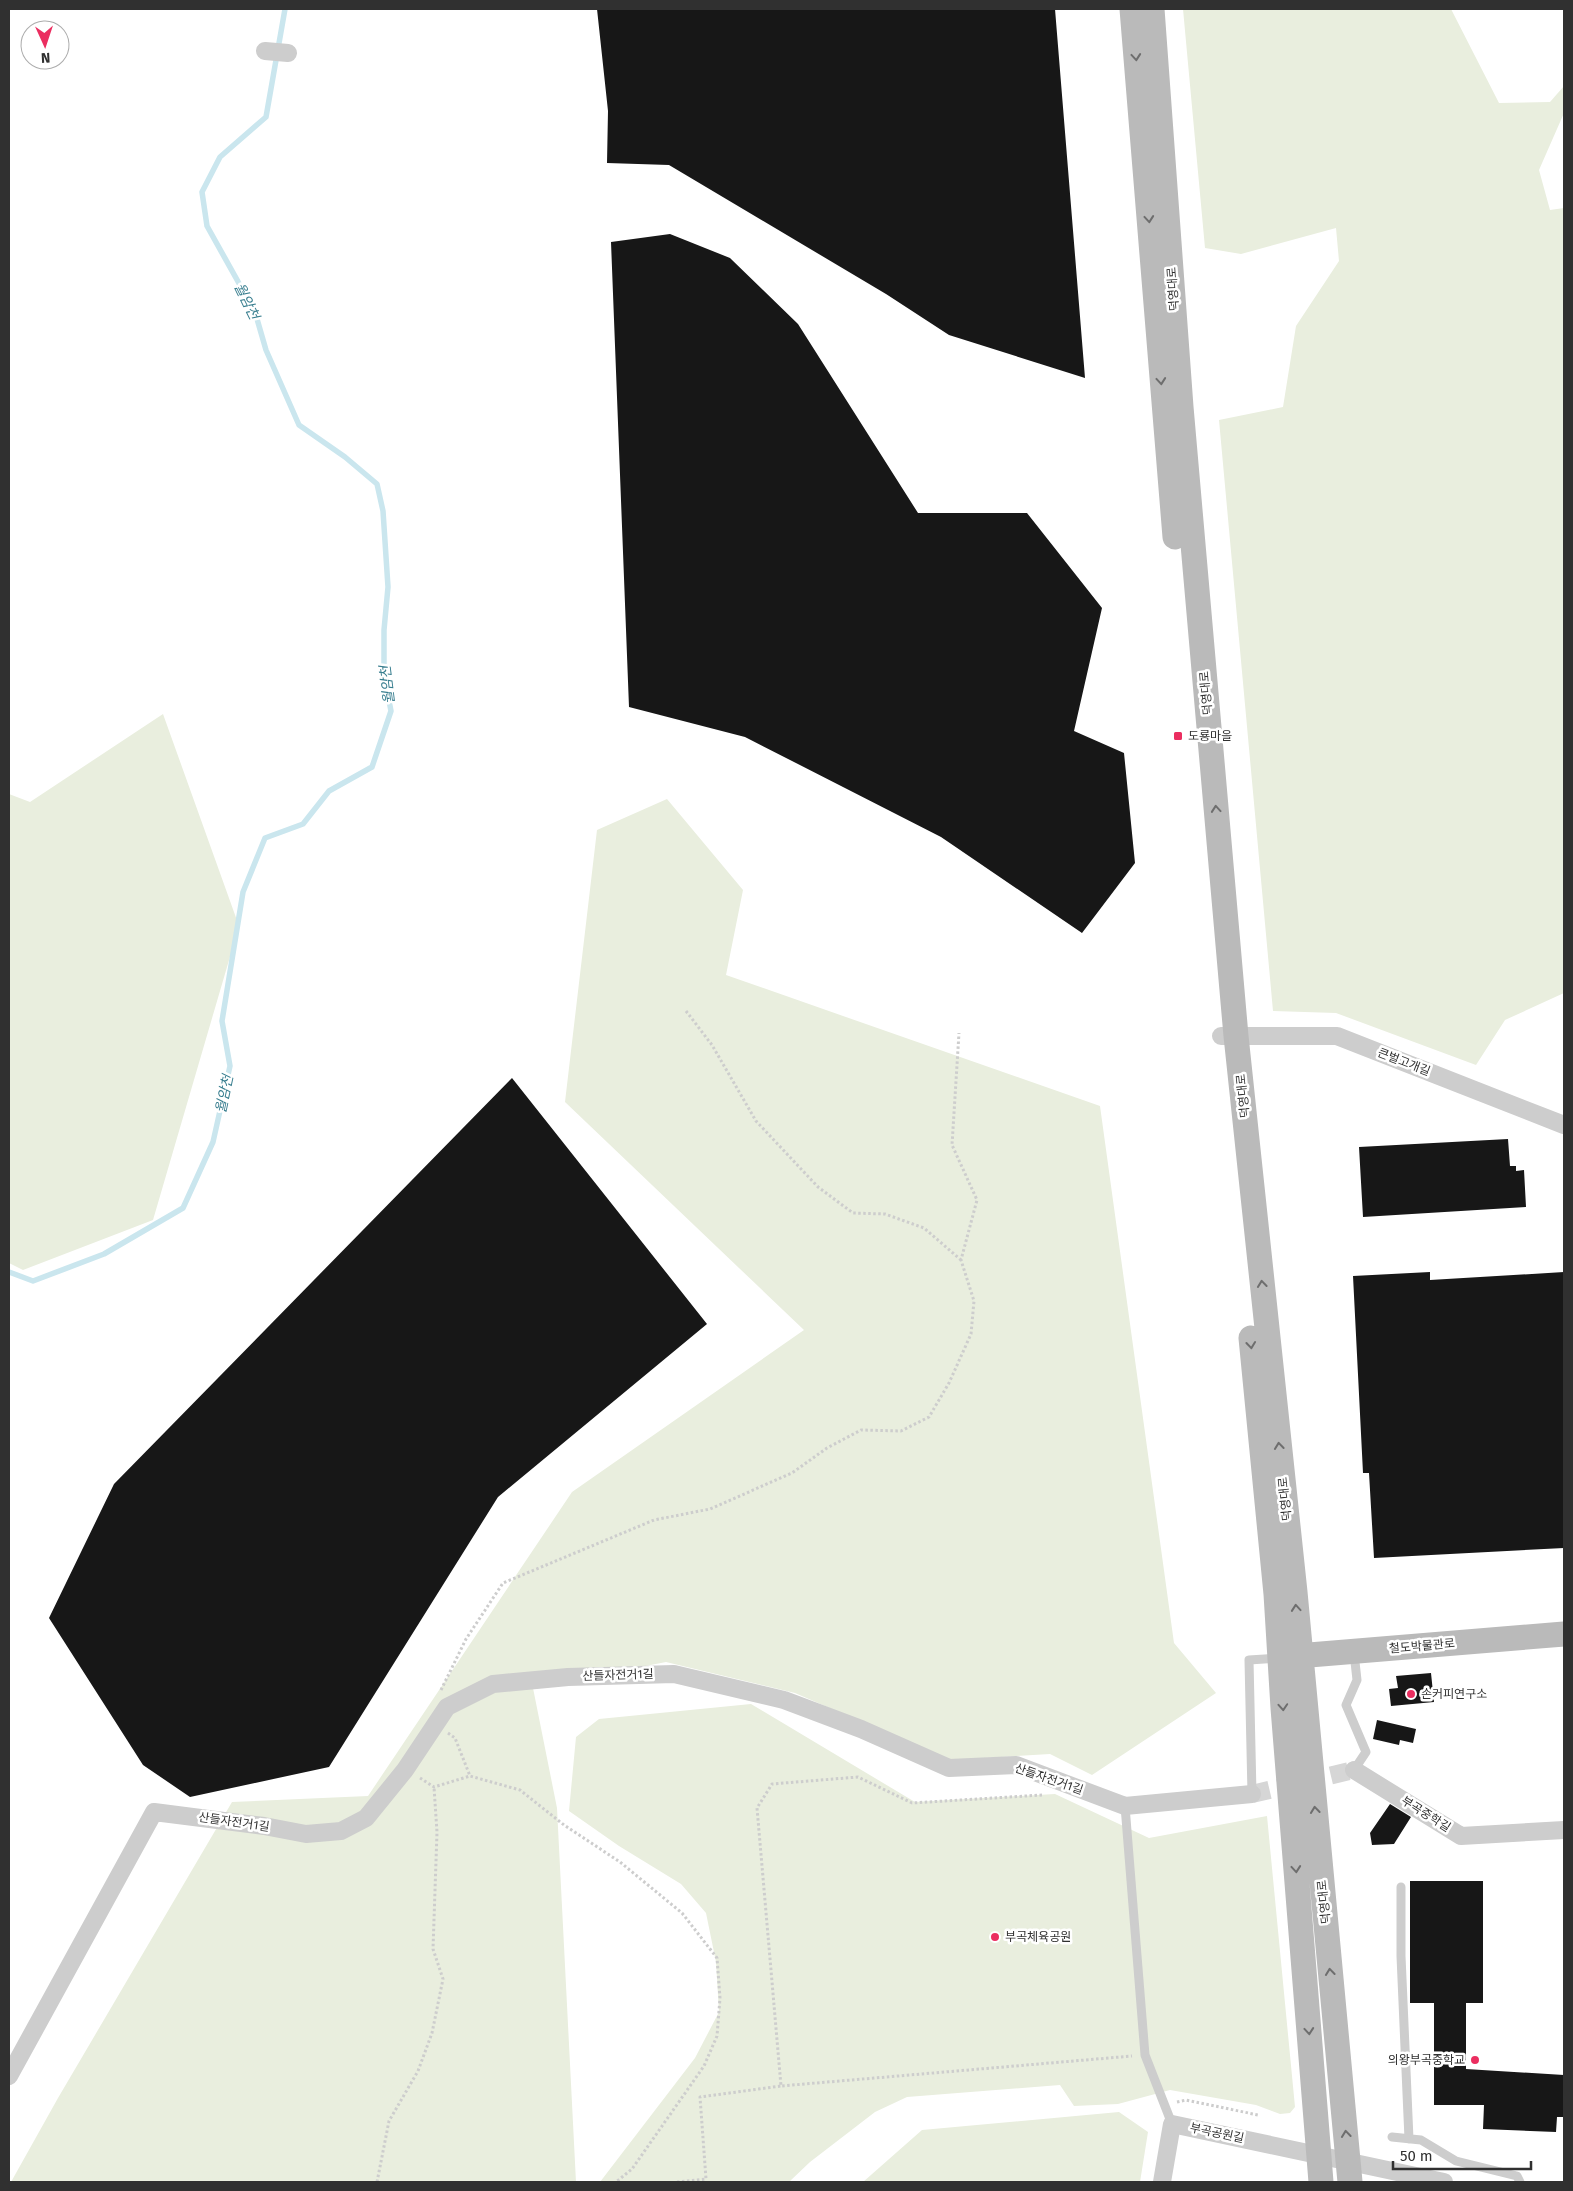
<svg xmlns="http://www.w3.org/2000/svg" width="1573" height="2191" font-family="'Fira Sans','Noto Sans KR',sans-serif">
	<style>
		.green { fill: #e9eede }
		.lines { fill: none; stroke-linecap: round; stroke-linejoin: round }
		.stream { stroke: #cae6ee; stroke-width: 5.5 }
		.building { fill: #171717 }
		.street-tunnel { stroke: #d6d6d6; stroke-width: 18; stroke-dasharray: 18 9; stroke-linecap: butt }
		.path { stroke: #cdcdcd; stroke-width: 3; stroke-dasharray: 2.5 2.5; stroke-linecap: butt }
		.lane { stroke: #cdcdcd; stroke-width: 9 }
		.street { stroke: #cdcdcd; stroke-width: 18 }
		.secondary { stroke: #bababa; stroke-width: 25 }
		.oneway { stroke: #6e6e6e }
		.poi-dot { fill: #eb2e60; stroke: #fff; stroke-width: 2 }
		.labels { text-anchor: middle; stroke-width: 5; stroke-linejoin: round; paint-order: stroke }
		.street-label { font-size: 12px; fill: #303030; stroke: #fff }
		.poi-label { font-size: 12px; fill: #303030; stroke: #fff; text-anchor: start }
		.water-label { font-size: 14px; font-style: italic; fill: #387e8f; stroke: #fff }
	</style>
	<rect width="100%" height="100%" fill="#fff"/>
	<!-- green -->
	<path class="green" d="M1183,9H1451L1499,103L1550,102L1564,86V113L1539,170L1550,210L1564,208V993L1505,1020L1476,1065L1336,1013L1273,1011L1219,420L1283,407L1296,326L1339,261L1336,228L1241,254L1205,248Z
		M163,714L239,926L153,1220L23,1270L9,1263V794L30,802Z
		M667,799L743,890L726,975L1100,1106L1174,1643L1216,1693L1092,1775L1050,1754L950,1760L795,1693L666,1662L533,1688L557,1808L576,2182H11L58,2098L232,1802L368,1796L572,1492L804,1330L565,1102L597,830Z
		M751,1704L915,1802L1055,1794L1149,1838L1267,1816L1295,2107L1290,2113L1280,2114L1256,2105L1170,2090L1118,2104L1074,2106L1060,2085L907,2097L875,2112L810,2162L789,2182H600L695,2058L719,2012L716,1962L706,1913L681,1884L619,1846L569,1811L576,1737L599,1719Z
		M1119,2112L1148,2132L1140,2182H863L922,2130Z"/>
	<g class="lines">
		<!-- stream -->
		<path class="stream" d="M9,1272L33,1281L104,1254L183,1208L213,1142L230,1066L222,1021L243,892L265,838L303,824L329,791L372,767L391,711L384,675V630L388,587L383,511L377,484L345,457L299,425L266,350L255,312L207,226L202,192L220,157L266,117L285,9"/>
	</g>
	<!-- building -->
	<path class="building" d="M597,9H1055L1085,378L949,335L886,294L669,165L607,163L608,111Z
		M670,234L730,258L798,324L918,513H1027L1102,608L1074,731L1124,753L1135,863L1082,933L941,837L745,737L629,707L611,242Z
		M512,1078L707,1324L498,1497L329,1767L190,1797L143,1765L49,1618L114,1484Z
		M1508,1139L1510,1166H1516V1171L1524,1170L1526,1207L1363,1217L1359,1147Z
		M1430,1272V1280L1564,1272V1548L1374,1558L1369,1473H1363L1353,1276Z
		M1431,1673L1434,1702L1391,1706L1389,1689L1398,1688L1396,1676Z
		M1377,1720L1416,1729L1413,1743L1400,1740L1399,1745L1373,1739Z
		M1390,1804L1411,1817L1394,1844L1372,1845L1370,1833Z
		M1410,1881H1483V2003H1466V2069L1564,2075V2117H1557L1556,2132L1483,2129L1484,2105H1434V2003H1410Z"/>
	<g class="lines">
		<!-- street-tunnel -->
		<path class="street-tunnel" d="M1252,1794L1354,1770"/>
		<!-- path -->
		<path class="path" d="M686,1011L712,1045L756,1121L818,1187L853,1213L885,1214L924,1228L961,1260
			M441,1690L466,1639L503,1583L654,1520L710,1509L792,1473L827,1448L861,1430L901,1431L929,1417L949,1383L971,1334L974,1301L961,1260L977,1200L952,1145L959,1033
			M448,1733L455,1738L470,1776L520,1790L564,1825L620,1862L682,1913L717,1958L720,1998L717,2036L704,2066L632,2169L616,2182
			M420,1778L434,1787L470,1776
			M1042,1795L912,1803L858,1777L772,1784L757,1808L781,2086L1132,2056
			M1177,2102L1186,2100L1258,2115
			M377,2182L389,2121L418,2071L432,2033L443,1979L433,1949L437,1832L434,1787
			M677,2182L706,2179L700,2097L781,2086"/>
		<!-- lane -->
		<path class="lane" d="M1354,1653L1357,1680L1346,1705L1366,1752L1354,1770
			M1252,1794L1249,1660L1278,1658
			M1125,1806L1145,2055L1172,2124
			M1401,1887V1956L1409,2139
			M1392,2137L1421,2140L1456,2161L1517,2176L1520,2182"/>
		<!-- street -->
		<path class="street" d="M265,51L288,53
			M1221,1036H1337L1564,1125
			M1354,1770L1461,1836L1564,1830
			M9,2076L154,1812L264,1826L306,1834L341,1831L366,1818L405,1770L447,1707L493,1684L568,1677L674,1674L784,1700L861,1729L949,1768L1016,1765L1125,1806L1252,1794
			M1162,2182L1172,2124L1444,2182"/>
		<!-- secondary -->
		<path class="secondary" d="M1132,9L1175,537
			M1152,9L1181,407L1236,1036L1295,1592L1350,2182
			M1251,1338L1276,1594L1283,1708L1321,2182
			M1285,1657L1564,1634"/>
	</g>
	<!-- one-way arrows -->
	<defs><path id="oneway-chevron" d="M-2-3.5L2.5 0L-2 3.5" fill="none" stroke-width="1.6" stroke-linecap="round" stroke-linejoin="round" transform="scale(1.25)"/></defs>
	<g class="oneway">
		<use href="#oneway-chevron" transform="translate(1136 57) rotate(85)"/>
		<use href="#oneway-chevron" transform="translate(1149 219) rotate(85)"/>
		<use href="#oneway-chevron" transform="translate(1161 381) rotate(85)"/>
		<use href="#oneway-chevron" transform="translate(1216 809) rotate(-95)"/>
		<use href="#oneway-chevron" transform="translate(1262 1284) rotate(-96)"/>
		<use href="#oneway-chevron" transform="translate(1251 1345) rotate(84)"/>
		<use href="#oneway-chevron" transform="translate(1279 1446) rotate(-96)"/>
		<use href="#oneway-chevron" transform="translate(1296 1608) rotate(-95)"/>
		<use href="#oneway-chevron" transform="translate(1283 1707) rotate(86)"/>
		<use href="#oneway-chevron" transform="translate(1315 1810) rotate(-96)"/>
		<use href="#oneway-chevron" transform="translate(1296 1869) rotate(85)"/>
		<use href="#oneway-chevron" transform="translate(1330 1972) rotate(-96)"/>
		<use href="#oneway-chevron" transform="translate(1309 2031) rotate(85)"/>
		<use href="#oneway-chevron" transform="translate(1346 2134) rotate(-96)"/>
	</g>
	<!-- markers -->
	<g class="poi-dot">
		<rect x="1173" y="731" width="10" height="10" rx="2.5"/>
		<circle cx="1411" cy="1694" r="5"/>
		<circle cx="995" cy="1937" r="5"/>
		<circle cx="1475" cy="2060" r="5"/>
	</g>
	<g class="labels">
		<!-- street labels -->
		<g class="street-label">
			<text transform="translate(1173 289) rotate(-94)" y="4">덕영대로</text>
			<text transform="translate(1206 693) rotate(-95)" y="4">덕영대로</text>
			<text transform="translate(1404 1062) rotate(21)" y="4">큰벌고개길</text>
			<text transform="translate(1243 1096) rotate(-96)" y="4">덕영대로</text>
			<text transform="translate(1285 1499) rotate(-96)" y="4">덕영대로</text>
			<text transform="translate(1422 1646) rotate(-5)" y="4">철도박물관로</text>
			<text transform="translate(618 1675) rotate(-2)" y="4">산들자전거1길</text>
			<text transform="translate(1049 1779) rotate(19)" y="4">산들자전거1길</text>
			<text transform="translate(1426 1814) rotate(32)" y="4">부곡중학길</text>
			<text transform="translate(234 1822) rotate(8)" y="4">산들자전거1길</text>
			<text transform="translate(1324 1902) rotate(-96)" y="4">덕영대로</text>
			<text transform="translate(1217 2133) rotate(12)" y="4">부곡공원길</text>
		</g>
		<!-- poi labels -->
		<g class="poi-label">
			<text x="1188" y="740">도룡마을</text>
			<text x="1421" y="1698">손커피연구소</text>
			<text x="1005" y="1941">부곡체육공원</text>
			<text x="1465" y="2064" text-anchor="end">의왕부곡중학교</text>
		</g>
		<!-- water labels -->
		<g class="water-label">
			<text transform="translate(247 301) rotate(64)" y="5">월암천</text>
			<text transform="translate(387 685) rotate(-97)" y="5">월암천</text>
			<text transform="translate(224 1094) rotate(-78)" y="5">월암천</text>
		</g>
	</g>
	<!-- border -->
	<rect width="1573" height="2191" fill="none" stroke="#303030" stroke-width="20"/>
	<!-- north arrow -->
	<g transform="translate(45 45) rotate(177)"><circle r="24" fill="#ffffff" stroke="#acacac"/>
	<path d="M0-4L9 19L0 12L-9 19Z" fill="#eb2e60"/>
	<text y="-8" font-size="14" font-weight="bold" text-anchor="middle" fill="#303030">N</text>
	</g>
	<!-- scale -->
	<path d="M1393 2161v8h138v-8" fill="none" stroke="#303030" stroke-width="2.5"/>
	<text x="1400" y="2161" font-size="15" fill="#303030" stroke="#ffffff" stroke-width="4" paint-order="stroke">50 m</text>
</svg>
